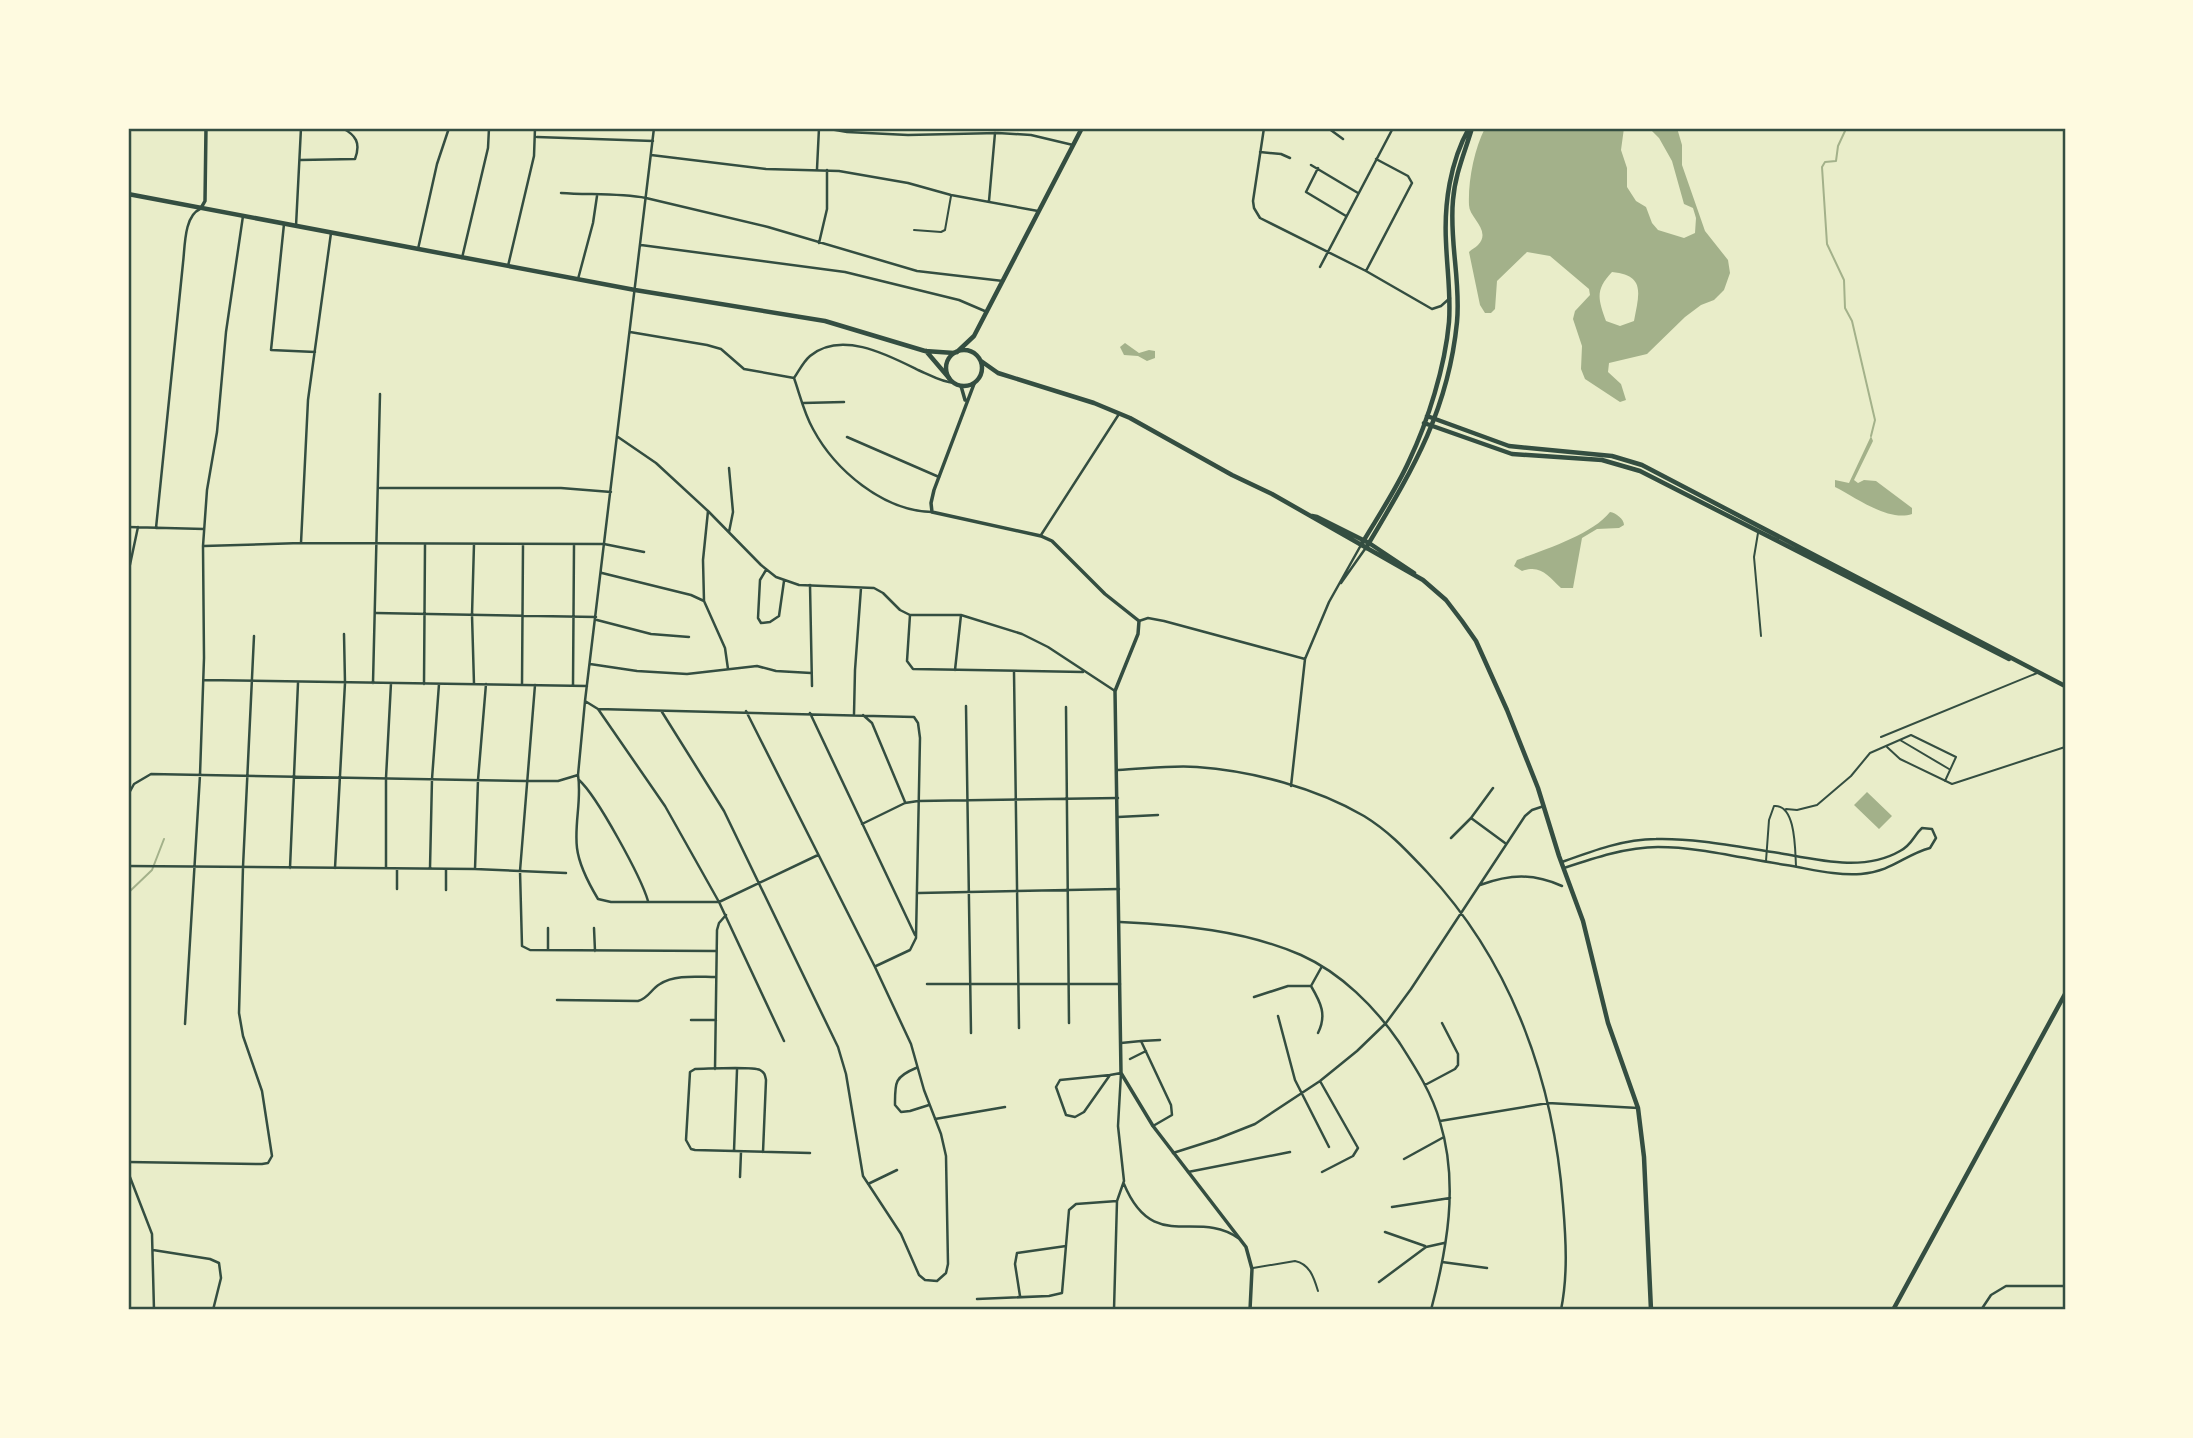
<svg xmlns="http://www.w3.org/2000/svg" width="2193" height="1438" font-family="Helvetica,sans-serif">
	<style>
		.water { fill: #a3b18a; fill-rule: evenodd }
		.lines { fill: none; stroke-linecap: round; stroke-linejoin: round }
		.stream { stroke: #a3b18a; stroke-width: 2 }
		.service { stroke: #344e41; stroke-width: 2 }
		.pedestrian { stroke: #344e41; stroke-width: 2 }
		.minor { stroke: #344e41; stroke-width: 2.5 }
		.tertiary { stroke: #344e41; stroke-width: 3.5 }
		.secondary { stroke: #344e41; stroke-width: 4.5 }
		.primary { stroke: #344e41; stroke-width: 4.5 }
		.neatline { fill: none; stroke: #344e41; stroke-width: 2.5 }
	</style>
	<rect width="100%" height="100%" fill="#e9edc9"/>
	<!-- water -->
	<path class="water" d="M1485,128H1624L1621,150L1627,168V187L1636,201L1646,207L1652,223L1658,230L1684,238L1695,233L1696,218L1693,208L1684,204L1672,161L1659,138L1649,128H1677L1682,145V165L1705,231L1728,260L1730,273L1724,290L1714,300L1701,305L1685,317L1647,354L1609,363L1608,372L1621,384L1626,400L1620,402L1585,379L1581,369L1582,346L1573,319L1575,311L1590,295L1589,289L1550,256L1527,252L1497,281L1495,309L1491,313H1485L1480,305L1469,252C1472,249 1475,248 1478,245C1492,230 1469,218 1469,205C1468,181 1474,150 1485,128ZM1612,272C1646,275 1639,294 1634,321L1620,326L1606,321C1598,299 1595,290 1612,272Z
		M1125,343L1139,353L1149,350L1155,351V358L1147,361L1138,356L1124,355L1120,347Z
		M1871,436L1873,441L1854,480L1858,483L1864,480L1876,481L1912,508V514C1888,522 1855,497 1835,487V480L1849,483Z
		M1610,512C1616,513 1624,519 1624,525L1619,528L1597,529L1582,538L1573,588H1561C1548,576 1541,564 1522,571L1514,566L1517,560C1543,550 1592,535 1610,512Z
		M1867,792L1892,816L1879,829L1854,805Z"/>
	<g class="lines">
		<!-- stream -->
		<path class="stream" d="M1845,131L1838,146L1836,161L1825,162L1822,167L1827,244L1844,280L1845,308L1852,321L1875,420L1871,436
			M128,893L152,870L164,839"/>
		<!-- service -->
		<path class="service" d="M914,230L941,232L945,230L951,196
			M1900,740L1949,769
			M1887,747L1900,759L1952,784L2065,747
			M1786,809L1797,810L1817,805L1851,776L1870,753L1911,735L1956,757L1945,781
			M1766,861L1769,820L1774,806C1796,804 1795,850 1796,866
			M1253,1268L1295,1261C1310,1264 1314,1278 1318,1291"/>
		<!-- pedestrian -->
		<path class="pedestrian" d="M1758,533L1754,557L1761,636
			M1881,737L2037,673"/>
		<!-- minor -->
		<path class="minor" d="M654,128L585,701L578,775C582,799 574,824 577,848C579,865 589,884 598,899L611,902H719L818,855
			M824,128L847,132L908,135L998,133L1031,135L1073,145
			M1264,128L1253,201L1254,208L1260,218L1366,271L1432,309L1441,306L1450,298
			M1328,128L1343,139
			M537,137L653,141
			M1260,152L1281,154L1290,158
			M651,155L766,169L839,171L908,183L951,195L1038,211
			M300,160L355,159C361,143 356,135 342,128
			M1311,165L1358,193
			M1318,168L1306,192L1346,216
			M817,169L819,128
			M561,193C589,195 618,193 646,198L768,227L917,271L1003,281
			M989,201L995,133
			M284,224L271,350L315,352
			M296,226L301,128
			M819,243L827,209V170
			M641,245L845,272L959,300L987,312
			M418,249L437,164L449,128
			M462,258L488,148L489,128
			M508,266L534,156L535,128
			M1320,267L1393,128
			M1366,271L1412,183L1408,176L1376,159
			M578,279L593,223L597,196
			M630,332L707,345L721,349L744,369L794,378
			M794,378C800,395 804,413 813,429C835,470 883,511 932,512
			M794,378C799,371 803,362 810,356C841,330 888,355 918,370C930,375 941,382 954,383
			M803,403L844,402
			M618,437L656,463L708,511L761,565L776,577L799,585L874,588L883,593L900,610L910,615H961L1022,634L1048,647L1115,691
			M847,437L939,477
			M729,468L733,512L729,532
			M380,488H561L611,492
			M128,527L204,529
			M156,528L183,263C185,247 184,216 200,209
			M1041,535L1119,414
			M301,543L308,400L331,233
			M204,546L301,543L604,544L644,552
			M766,570L760,580L758,618L761,623L770,622L779,616L784,581
			M602,573L691,595L704,601L725,648L728,669
			M128,574L138,527
			M1341,583L1365,549
			M810,585L812,686
			M704,601L703,560L708,511
			M376,613L596,617
			M910,615L907,661L913,669L1083,672
			M597,620L651,634L689,637
			M1139,621L1148,618L1164,621L1305,659
			M590,664L637,671L687,674L757,666L776,671L811,673
			M955,670L961,615
			M1014,672L1019,1028
			M204,680L587,686
			M373,683L380,394
			M424,684L425,544
			M474,684L472,615L474,544
			M522,685L523,545
			M535,685L520,871L522,946L530,950L716,951
			M573,685L574,545
			M585,701L598,709L914,717L918,723L920,738L916,938L910,950L876,966
			M966,706L971,1033
			M1066,707L1069,1023
			M598,709L665,806L719,902L784,1041
			M662,712L724,811L838,1047L846,1074L863,1176L901,1234L919,1275L925,1280L937,1281L946,1273L948,1264L946,1156L941,1134L924,1090L911,1044L875,967L746,711
			M810,713L915,935
			M854,714L855,670L861,588
			M863,715L872,723L905,802
			M1118,770C1144,769 1171,765 1197,767C1253,771 1316,788 1364,816C1390,832 1407,851 1427,872C1512,963 1554,1082 1563,1204C1566,1240 1568,1275 1561,1310
			M579,780C597,796 641,877 648,901
			M1291,786L1305,659L1329,602L1361,545
			M128,795L134,784L151,774L526,781H558L578,775
			M1118,817L1158,815
			M1471,818L1505,843
			M862,824L905,803L918,801L1118,798
			M1451,838L1471,818L1493,788
			M1562,862C1592,851 1624,839 1656,839C1696,838 1739,847 1779,853C1818,860 1864,872 1900,851C1913,844 1913,836 1922,828L1932,829L1936,838L1930,848C1904,855 1893,871 1861,874C1836,876 1811,869 1786,865C1744,859 1701,847 1658,847C1627,847 1594,858 1564,868
			M128,866L475,869L566,873
			M290,868L298,683
			M335,868L345,683L344,634
			M386,868V778L391,683
			M430,868L432,779L439,684
			M475,869L478,780L486,684
			M1480,885C1510,874 1533,873 1562,886
			M397,889V869
			M446,890V869
			M919,893L1119,889
			M1120,922C1182,925 1243,930 1301,955C1341,973 1375,1007 1399,1042C1415,1067 1432,1093 1440,1122C1459,1184 1447,1249 1431,1310
			M594,928L595,951
			M548,950V928
			M927,984H1120
			M1311,986L1321,968
			M1254,997L1288,986H1311C1321,1003 1327,1015 1318,1033
			M557,1000L638,1001C649,998 651,989 660,984C675,974 698,977 716,977
			M1278,1016L1295,1080L1329,1147
			M691,1020H716
			M185,1024L200,775L204,658L203,546L207,490L217,432L226,332L243,216
			M1141,1041L1160,1040
			M1121,1043L1141,1041L1171,1105L1172,1115L1153,1126
			M1130,1059L1146,1051
			M916,1068C894,1077 895,1083 895,1105L901,1112L910,1111L929,1105
			M715,1069L717,930L719,923L726,915
			M1110,1075L1060,1080L1056,1087L1066,1115L1075,1117L1084,1112L1110,1075L1121,1073L1118,1126L1124,1181L1117,1201L1114,1310
			M1320,1081L1358,1148L1353,1156L1322,1172
			M1425,1085L1455,1069L1458,1065V1054L1442,1023
			M128,1096V1111
			M935,1119L1005,1107
			M1440,1121L1548,1103L1638,1108
			M734,1151L737,1070
			M763,1152L766,1080C765,1075 765,1073 760,1070C752,1066 707,1069 695,1069L690,1072L686,1140L691,1149L695,1150L810,1153
			M1173,1153L1217,1139L1255,1124L1320,1081L1357,1051L1386,1023L1411,989L1525,816L1532,810L1544,806
			M1404,1159L1444,1137
			M128,1162L262,1164L268,1163L272,1156L262,1091L243,1036L239,1013L243,867L254,636
			M128,1172L152,1234L154,1310
			M1188,1172L1290,1152
			M740,1177L741,1152
			M868,1184L897,1170
			M1124,1184C1153,1254 1197,1209 1238,1238
			M1392,1207L1450,1198
			M1385,1232L1425,1246
			M153,1250L210,1259L219,1263L221,1278L213,1310
			M1442,1262L1487,1268
			M1379,1282L1426,1247L1444,1243
			M1020,1296L1015,1264L1017,1253L1066,1246
			M977,1299L1049,1296L1062,1293L1069,1210L1076,1204L1117,1201
			M1981,1310L1991,1295L2006,1286H2065"/>
		<!-- tertiary -->
		<path class="tertiary" d="M201,208L205,201L206,128
			M974,384L934,490L931,503L932,512L1041,536L1052,541L1105,594L1139,621L1138,634L1115,691L1121,1073L1153,1126L1246,1247L1252,1269L1250,1310
			M961,386L965,400"/>
		<!-- secondary -->
		<path class="secondary" d="M128,194L635,290L825,321L925,351L954,353
			M926,351L949,378
			M1427,416L1509,446L1612,456L1642,465L2065,686
			M1424,423L1512,454L1602,460L1640,471L2009,659
			M1361,545C1377,518 1396,490 1409,461C1428,421 1445,367 1449,322C1451,295 1447,269 1446,242C1444,204 1450,162 1469,128
			M1366,548C1411,472 1448,413 1457,322C1461,281 1449,241 1453,200C1455,174 1465,152 1472,128
			M1893,1310L2065,994"/>
		<!-- primary -->
		<path class="primary" d="M946 368a18 18 0 1 1 36 0a18 18 0 1 1-36 0Z
			M957,352L974,336L1082,128
			M981,361L998,373L1094,403L1130,418L1232,475L1272,494L1423,580L1446,600L1462,621L1476,641L1507,710L1538,788L1559,856L1583,921L1608,1023L1638,1108L1644,1157L1651,1310
			M1312,516L1317,517L1369,543L1414,573"/>
	</g>
	<!-- border -->
	<rect width="2193" height="1438" fill="none" stroke="#fefae0" stroke-width="259"/>
	<rect x="130" y="130" width="1934" height="1178" class="neatline"/>
</svg>
